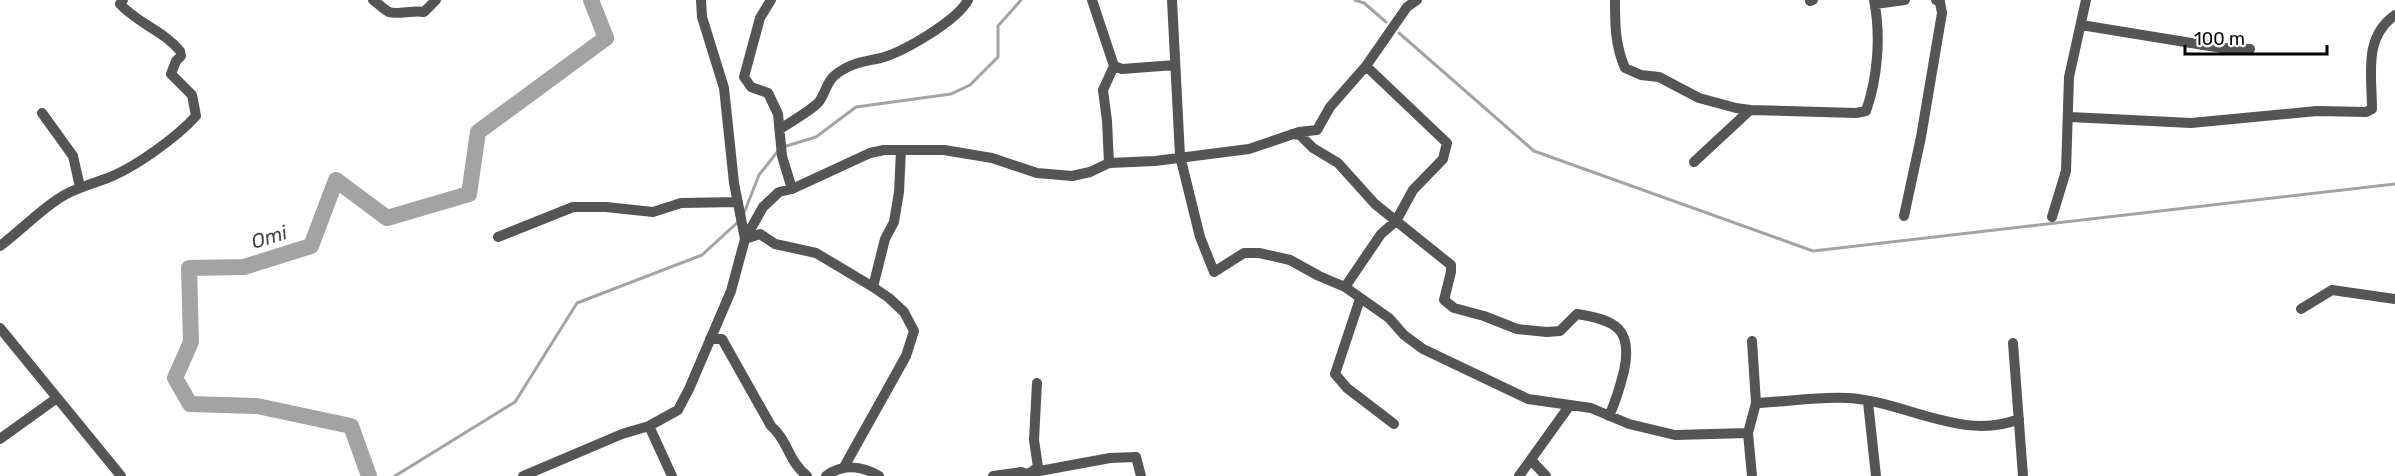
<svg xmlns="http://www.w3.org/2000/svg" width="2395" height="476" font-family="Rubik,sans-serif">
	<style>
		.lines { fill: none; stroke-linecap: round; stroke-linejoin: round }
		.stream { stroke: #a3a3a3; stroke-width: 3 }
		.river { stroke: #a3a3a3; stroke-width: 16 }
		.minor { stroke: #555; stroke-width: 10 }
		.labels { text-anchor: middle; stroke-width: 6; stroke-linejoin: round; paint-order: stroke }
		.water-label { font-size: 20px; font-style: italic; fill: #444; stroke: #fff }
	</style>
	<rect width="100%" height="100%" fill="#fff"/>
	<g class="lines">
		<!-- stream -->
		<path class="stream" d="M1355,0L1364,3L1386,22
			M1399,33L1534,151L1813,251L2395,184
			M783,147L816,137L856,107L951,94L970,85L998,57V26L1021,0
			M744,213L759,175L778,151
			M395,476L515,402L577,303L702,255L739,221"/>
		<!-- river -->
		<path class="river" d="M369,476L351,426L257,406L190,404L175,378L191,342L189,268L244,267L311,246L336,180L387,218L469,194L478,132L606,38L591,0"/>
		<!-- minor -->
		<path class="minor" d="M373,0C378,3 383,9 389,12C397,15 413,10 424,12L436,0
			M701,0L702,17L724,88L734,183L745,239L760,234L775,244L816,253L873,287L889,298L904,312L914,331L906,356L844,467
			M771,0L760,18L744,77L751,87L768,93L778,114L782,156L792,189
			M1092,0L1114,66L1103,90L1107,121L1109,163
			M1172,0L1180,156L1200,237L1214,272L1244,253H1259L1290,260L1319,276L1345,287L1389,318L1404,335L1423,349L1528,399L1591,408L1629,424L1675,435L1748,433
			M1615,0C1615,24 1615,45 1625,68L1641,75L1659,77L1699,98L1736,108L1750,110
			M1810,1L1813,0
			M1875,4L1905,0
			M2081,25L2222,48L2250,49
			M1114,66L1122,69L1175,65
			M42,113L73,156L80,187
			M2070,117L2191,123L2317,111L2366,112L2372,109C2372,76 2363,37 2395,15
			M780,129C792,121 807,113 818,103C825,95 826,83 834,76C849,63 863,62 881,58C903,52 957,21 968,0
			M1292,134L1300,135L1313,148L1338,163L1375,204L1451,265V272L1444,300L1454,308L1484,316L1517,329L1547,332L1560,331L1577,314C1616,320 1633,329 1624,371C1620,387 1616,401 1609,416
			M1694,162L1750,110L1856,113L1866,111C1878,77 1881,35 1874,0
			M1904,216L1921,137L1942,13L1940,2L1936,0
			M2052,217L2066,171L2069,77L2086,0
			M498,237L573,207H606L653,212L681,203L738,202
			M0,246C20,231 37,213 58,199C72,189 89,185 105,179C133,169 176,138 196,116L192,95L171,74L176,61L181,56L180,51C164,31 137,23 120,4L123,0
			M873,287L885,239L894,222L899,192L901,150
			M1345,287L1381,234L1396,221L1413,190L1443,159L1447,143L1366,66
			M1360,299L1335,374L1347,388L1394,424
			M2301,309L2332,290L2395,299
			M0,328L121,476
			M710,339H722L771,426C788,440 788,461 807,476
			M2013,343L2023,476
			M1868,402L1876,476
			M1756,403C1786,402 1818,396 1848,398C1904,401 1963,442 2019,419
			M649,426L672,476
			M0,439L57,398
			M1531,460L1546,476
			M1029,473L1110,458L1136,457L1141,476
			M1030,473L1038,467L1034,440L1037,383
			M523,476L622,434L649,426L678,410L689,389L731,291L745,239L763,207L779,192L792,189L870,153L884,150H944L992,158L1037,173L1072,176L1090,172L1109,163L1155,161L1249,149L1299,132L1317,130L1330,107L1366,66L1407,7L1417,0
			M826,476C842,464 861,465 879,476
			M993,476L1021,472L1033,476
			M1519,476L1570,405
			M1752,476L1748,433L1756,403L1752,341"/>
	</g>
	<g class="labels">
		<!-- water labels -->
		<g class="water-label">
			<text transform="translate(269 237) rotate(-17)" y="7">Omi</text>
		</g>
	</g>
	<!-- scale -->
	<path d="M2185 45v9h142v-9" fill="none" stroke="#000000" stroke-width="3"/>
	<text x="2194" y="45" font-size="18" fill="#000000" stroke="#ffffff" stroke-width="4.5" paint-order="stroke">100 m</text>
</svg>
